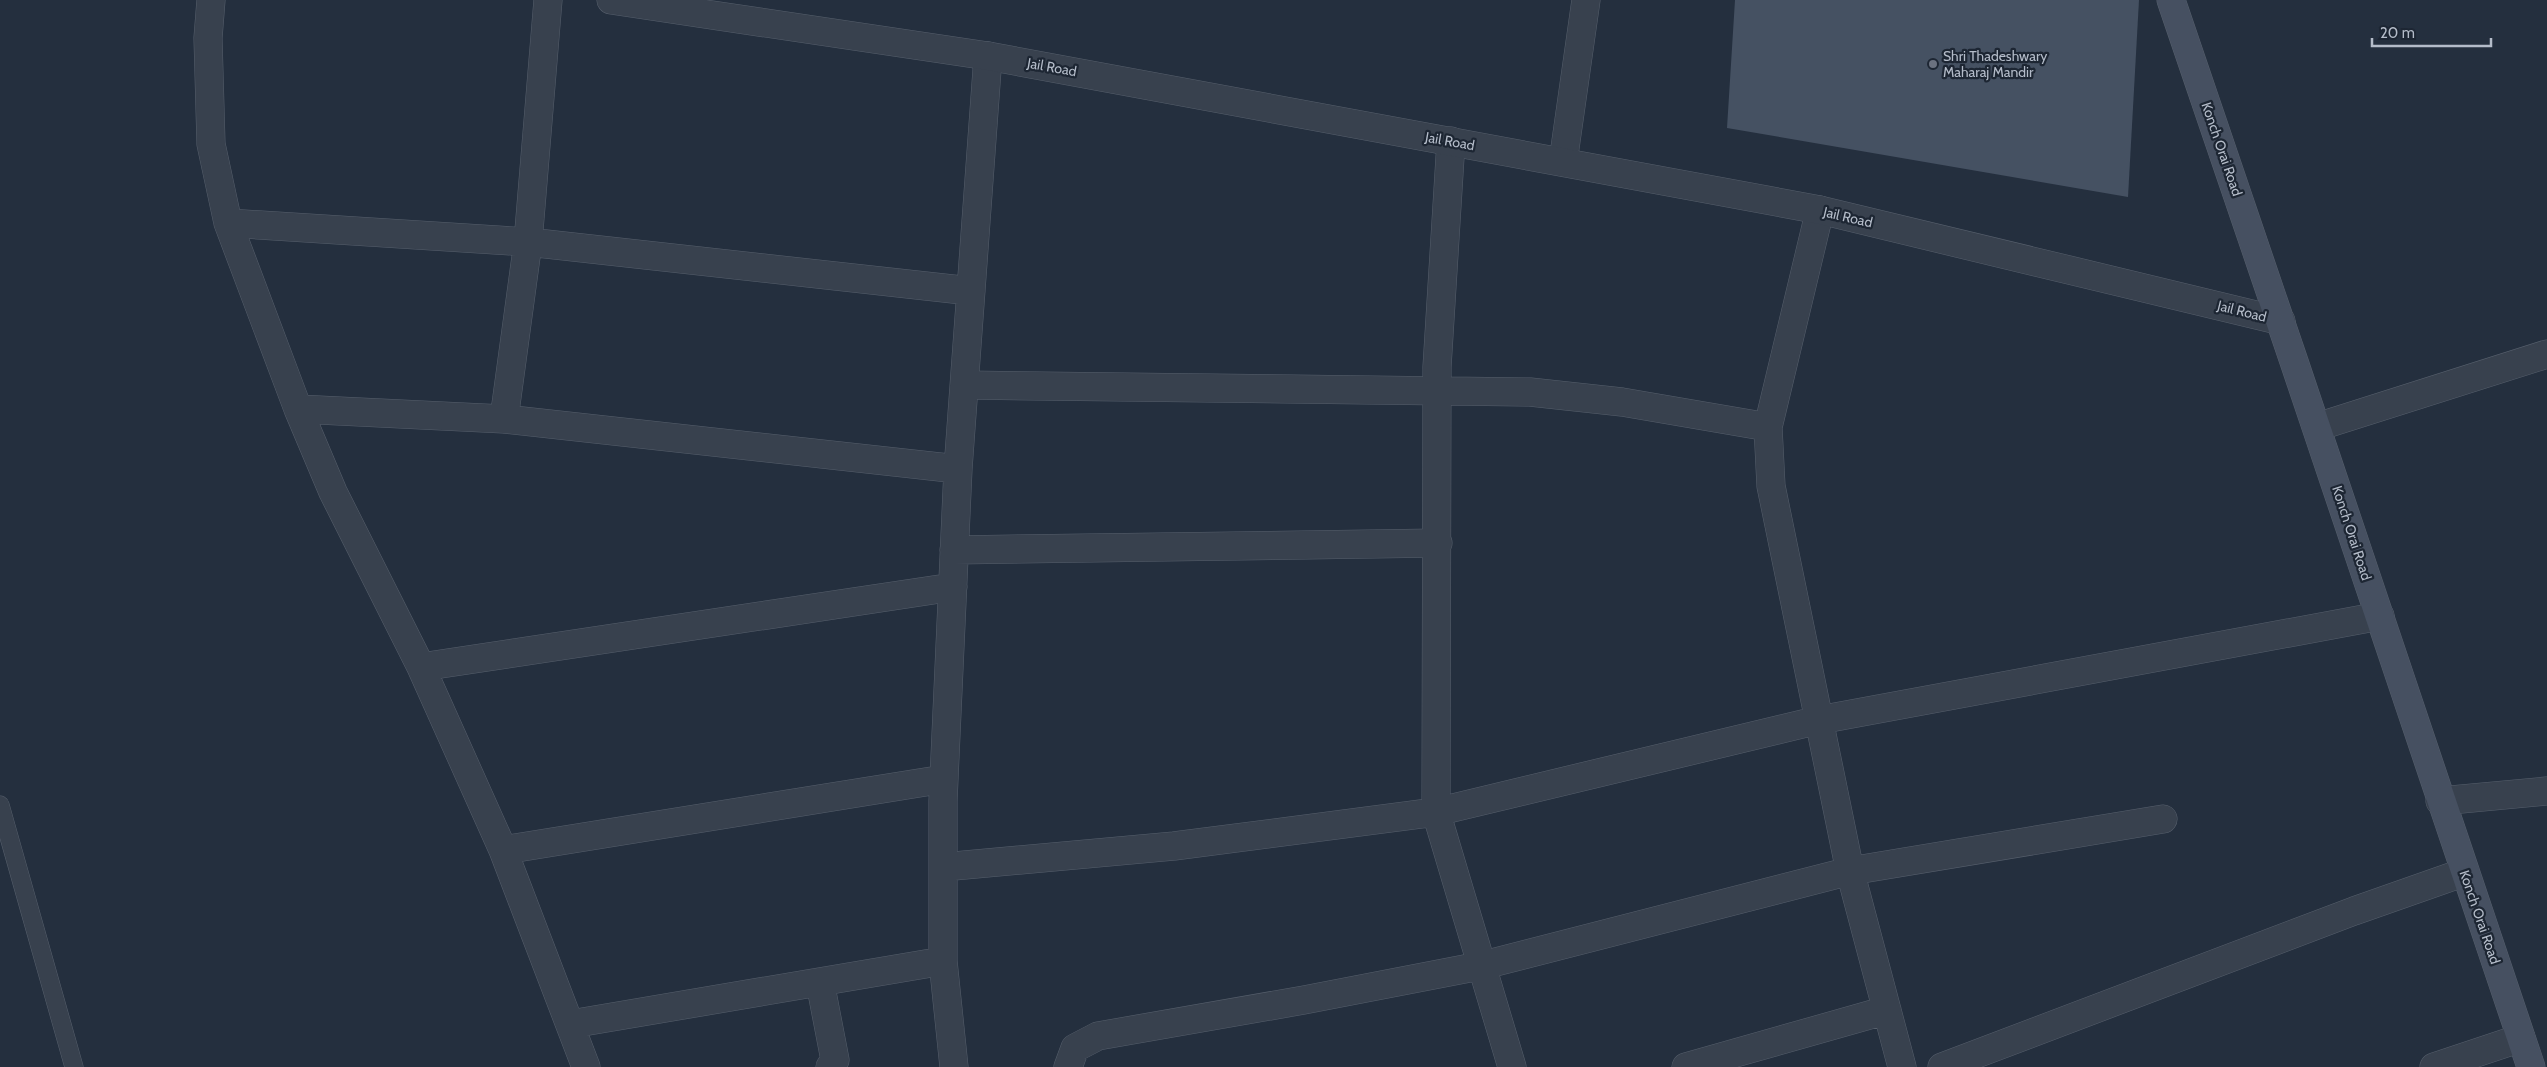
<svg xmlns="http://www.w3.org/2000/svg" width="2547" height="1067" font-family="Cabin,sans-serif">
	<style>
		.building { fill: #455162 }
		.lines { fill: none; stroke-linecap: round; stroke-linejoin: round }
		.service-casing { stroke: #565f6c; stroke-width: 19 }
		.minor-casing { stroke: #565f6c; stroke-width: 29 }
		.tertiary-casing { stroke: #565f6c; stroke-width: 29 }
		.secondary-casing { stroke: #565f6c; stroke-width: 29 }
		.service { stroke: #38414e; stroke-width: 18 }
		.minor { stroke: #38414e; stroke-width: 28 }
		.tertiary { stroke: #38414e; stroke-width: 28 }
		.secondary { stroke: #465061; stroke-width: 28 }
		.worship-dot { fill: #6b7280; stroke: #1d2633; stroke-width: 2 }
		.labels { text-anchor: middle; stroke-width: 4.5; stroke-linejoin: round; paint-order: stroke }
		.poi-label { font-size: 14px; fill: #b4bcc9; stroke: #1d2633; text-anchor: start }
		.street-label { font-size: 14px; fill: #b4bcc9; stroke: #1d2633 }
	</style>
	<rect width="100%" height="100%" fill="#242f3e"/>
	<!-- building -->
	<path class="building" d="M1735,0H2139L2128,197L1727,128Z"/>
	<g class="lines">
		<!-- service casing -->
		<g class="service-casing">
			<path id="service" d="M0,805L74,1067"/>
		</g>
		<!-- minor casing -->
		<g class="minor-casing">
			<path id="minor" d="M211,0L208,38L211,144L228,223L298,409L333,492L421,667L503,850L586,1067
				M1451,141L1437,367L1436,812L1512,1067
				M1563,162L1586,0
				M1820,210L1768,427L1771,486L1850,871L1902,1067
				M228,223L528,242L971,291
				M965,385L1530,392L1622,402L1768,427
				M298,409L504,419L958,469
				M504,419L528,242L548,0
				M2317,427L2547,354
				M954,550L1438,543
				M421,667L953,587
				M2440,801L2547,791
				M503,850L944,779
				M943,867L1174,846L1436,812L1819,720L2380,616
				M820,982L835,1060L830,1067
				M571,1024L943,961
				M954,1067L943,961V801L958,469L988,56
				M1068,1067L1075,1048L1098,1036L1304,1000L1480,966L1850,871L2163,819
				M1686,1067L1887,1010
				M1942,1067L2354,911L2465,872
				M2434,1067L2521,1038"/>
		</g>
		<!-- tertiary casing -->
		<g class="tertiary-casing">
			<path id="tertiary" d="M611,0L988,56L1820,210L2281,321"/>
		</g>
		<!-- secondary casing -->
		<g class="secondary-casing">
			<path id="secondary" d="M2171,0C2293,355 2411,711 2531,1067"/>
		</g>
		<!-- service -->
		<use href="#service" class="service"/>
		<!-- minor -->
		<use href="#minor" class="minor"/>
		<!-- tertiary -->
		<use href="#tertiary" class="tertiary"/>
		<!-- secondary -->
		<use href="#secondary" class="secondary"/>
	</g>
	<!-- markers -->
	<circle class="worship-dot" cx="1933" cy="64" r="5"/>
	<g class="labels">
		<!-- poi labels -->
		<g class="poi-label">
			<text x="1943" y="61">Shri Thadeshwary<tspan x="1943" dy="16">Maharaj Mandir</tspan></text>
		</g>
		<!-- street labels -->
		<g class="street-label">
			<text transform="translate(1052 67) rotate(10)" y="5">Jail Road</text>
			<text transform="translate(1450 141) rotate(10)" y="5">Jail Road</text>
			<text transform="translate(2222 149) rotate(71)" y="5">Konch Orai Road</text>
			<text transform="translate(1848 217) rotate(13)" y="5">Jail Road</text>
			<text transform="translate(2242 311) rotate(14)" y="5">Jail Road</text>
			<text transform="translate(2352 533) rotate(72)" y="5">Konch Orai Road</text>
			<text transform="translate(2480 917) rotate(71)" y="5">Konch Orai Road</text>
		</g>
	</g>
	<!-- scale -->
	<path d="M2372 38v8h119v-8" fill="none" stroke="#b4bcc9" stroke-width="2.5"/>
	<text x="2380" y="38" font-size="15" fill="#b4bcc9" stroke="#1d2633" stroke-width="4" paint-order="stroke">20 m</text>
</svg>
